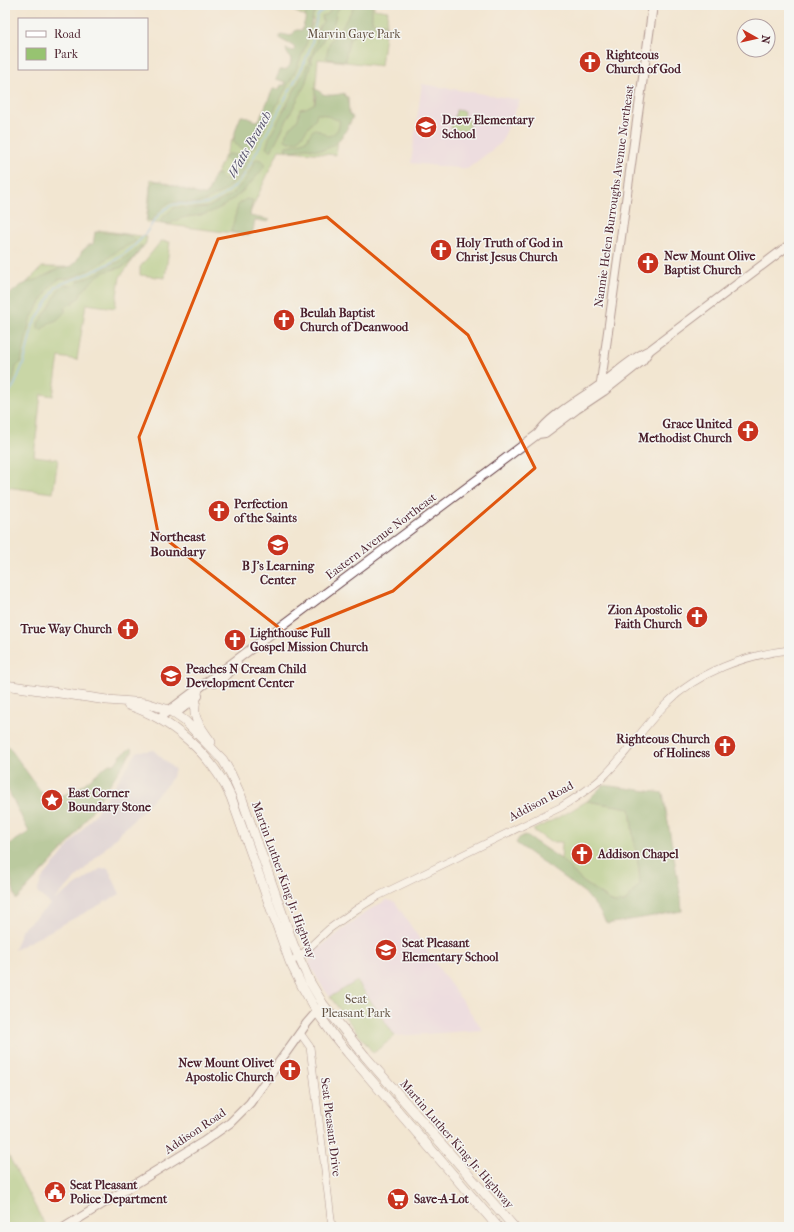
<svg xmlns="http://www.w3.org/2000/svg" width="794" height="1232" font-family="'IM FELL French Canon',serif">
	<style>
		.built { fill: #e7d2ef }
		.industrial { fill: #c8bfd8 }
		.green { fill: #97c371; stroke: #70714e }
		.forest { fill: #79a963; stroke: #626447 }
		.lines { fill: none; stroke-linecap: round; stroke-linejoin: round }
		.stream { stroke: #6dafe2; stroke-width: 1.5 }
		.tertiary-casing { stroke: #633d44; stroke-width: 8 }
		.secondary-casing { stroke: #633d44; stroke-width: 10 }
		.primary-casing { stroke: #633d44; stroke-width: 10 }
		.tertiary { stroke: #fff; stroke-width: 7 }
		.secondary { stroke: #fff; stroke-width: 8 }
		.primary { stroke: #fff; stroke-width: 9 }
		.marked { fill: none; stroke: #e0560e; stroke-width: 3; stroke-linejoin: round }
		.labels { text-anchor: middle; stroke-width: 3; stroke-linejoin: round; paint-order: stroke }
		.park-label { font-size: 12px; fill: #615040; stroke: #f6f6f2 }
		.poi-label { font-size: 12px; font-weight: bold; fill: #4a1f2b; stroke: #f6f6f2; text-anchor: start }
		.street-label { font-size: 12px; fill: #4a1f2b; stroke: #f6f6f2 }
		.water-label { font-size: 13px; font-style: italic; fill: #56516b; stroke: #f6f6f2 }
		.neighbourhood-label { font-size: 13px; font-weight: bold; fill: #4a1f2b; stroke: #f6f6f2 }
	</style>
	<rect width="100%" height="100%" fill="#f6f6f2"/>
	<filter id="ink" filterUnits="userSpaceOnUse"><feTurbulence type="fractalNoise" baseFrequency=".025" numOctaves="2"/><feDisplacementMap in="SourceGraphic" scale="8" xChannelSelector="R" yChannelSelector="G"/><feConvolveMatrix kernelMatrix="1 2 1 2 8 2 1 2 1" color-interpolation-filters="sRGB"/></filter>
	<filter id="wash" filterUnits="userSpaceOnUse"><feTurbulence type="fractalNoise" baseFrequency=".012" numOctaves="4" result="noise"/><feDisplacementMap in="SourceGraphic" scale="16" xChannelSelector="R" yChannelSelector="G"/><feGaussianBlur stdDeviation="0.9" result="paint"/><feColorMatrix in="noise" values="0 0 0 0 0 0 0 0 0 0 0 0 0 0 0 0 0 1.4 0 .05"/><feComposite in="paint" operator="in"/></filter>
	<g filter="url(#wash)">
		<rect width="100%" height="100%" fill="#f2e6d1"/>
		<!-- built -->
		<path class="built" d="M422,84L520,100L501,143L467,169L411,163Z
			M387,900L395,902L438,967L483,1030L395,1036L357,981L330,997L322,986L309,964L310,957L312,953L369,910Z"/>
		<!-- industrial -->
		<path class="industrial" d="M153,750L175,770L169,782L142,811L53,901L100,869L108,868L120,894L14,950L22,929L51,904L37,893L41,880L95,814L138,751H148Z"/>
		<!-- green -->
		<path class="green" d="M291,5H374V9L388,11L381,66L318,59L314,106L342,111L336,155L279,150L240,234L146,222L151,179L206,196L240,123L262,133L314,21L290,9Z
			M456,110L464,111L463,119L470,120L468,132L451,129L452,118H455Z
			M99,230L147,237L146,243L120,277L115,308L86,304L77,360L59,357L53,396L41,394L34,456L58,459L53,493L5,487V300L25,284L42,267H78L96,251Z
			M161,241L170,242L165,278L140,275V267Z
			M587,801L630,808L633,835L639,869L640,884L625,902L614,903L582,881L561,859L562,842H550L533,830L567,813Z
			M357,981L395,1036L393,1038L373,1053L330,997Z
			M5,1149L46,1227H5Z"/>
		<!-- forest -->
		<path class="forest" d="M308,5H320L313,15L307,42L296,70L256,144L251,150C243,152 239,147 234,142C234,132 237,125 241,116H244L256,121L259,120L273,89H279L281,85H285L286,82L276,79L280,70L287,69L290,65L291,59L287,53L286,49L293,51L295,49L293,46L280,39L279,36L281,34L291,36L296,30H302C303,24 307,19 305,12Z
			M337,5H342L337,11L334,23L329,28L320,46L313,56L305,85L273,147L272,150H268L266,148L269,138L308,64L316,44L319,27L323,22L322,16L328,14L330,10Z
			M355,5H372V22L385,23V30L370,26L363,29L350,38L346,54V61L328,59L326,57L330,41L340,30Z
			M314,88C317,89 321,93 323,94C328,96 338,95 344,93L345,96L348,97L349,114L353,117C346,131 337,150 318,150C314,150 310,148 306,148C297,149 293,154 285,149L286,146L293,145L307,140C316,123 314,129 328,136C335,135 341,127 339,120C331,119 325,113 317,114L315,119L298,141L289,142L285,140L286,133L298,119L300,109L306,108L315,103L316,96Z
			M229,154L246,156L249,159L242,174L224,191L205,201L199,203L170,202L164,206L151,221L147,219L150,203V186C151,182 156,181 161,181L199,195H206L208,193L215,174H219L222,179L225,180L229,178L237,167L236,164L229,162L226,160L225,156Z
			M256,159L262,160L264,163V167C250,186 230,206 206,214C190,218 185,214 170,224L160,222L162,218L175,207L195,208L208,207L231,195L245,180Z
			M246,199L253,200L252,202L250,216L270,220L268,222L255,220L253,231L249,235L231,232L238,205Z
			M95,232H98L127,235L136,239L135,242L120,249L97,266L76,276L67,279H59L55,282L49,288L30,320L21,362L16,367L13,383L5,394V298L20,286L31,281L38,279L58,269L72,266L77,260L82,251L89,245L93,244Z
			M141,245L142,247C136,254 131,264 122,267C114,270 106,270 99,275C91,280 88,288 81,292L80,297L74,301L72,304L67,305L65,307V312L57,320L49,323L41,330L38,329V323L41,319L50,306L59,289L65,285L73,286L78,281L92,276L112,264L119,262Z
			M5,744L9,747L42,793C68,805 89,778 109,764H115L121,755L131,748L133,750L71,841L16,900L10,876L5,866V847L29,832L5,784Z
			M603,785L663,793L681,898L682,911L607,924L598,909L585,893L516,843L519,838L525,835L561,859L582,881L614,903L625,902L640,884L639,869L633,835L630,808L587,801Z"/>
		<g class="lines">
			<!-- stream -->
			<path class="stream" d="M5,399L15,384L24,362L33,325L56,287L61,284C89,274 120,262 140,240C150,230 157,212 170,206C177,202 186,205 194,205C214,206 233,190 244,175L303,66L312,43L317,16L321,12L331,5"/>
		</g>
	</g>
	<g filter="url(#ink)">
		<g class="lines">
			<!-- tertiary casing -->
			<g class="tertiary-casing">
				<path id="tertiary" d="M295,959L299,957L329,929L357,909L378,896L561,807C575,798 590,789 603,777C626,755 643,727 666,704C698,672 745,655 789,650
					M300,1033L310,1047L332,1227"/>
			</g>
			<!-- secondary casing -->
			<g class="secondary-casing">
				<path id="secondary" d="M604,391L601,383L602,375L653,5
					M538,434L545,433L577,409L604,391L642,361L650,350
					M215,683L228,674L237,664
					M169,710H180L198,696
					M159,718L538,434C549,416 582,398 600,385C617,373 631,358 650,350L789,245
					M65,1227L203,1142L230,1123L250,1103L307,1023L320,1008"/>
			</g>
			<!-- primary casing -->
			<g class="primary-casing">
				<path id="primary" d="M5,685L107,700L146,703L169,710L185,721L223,760L231,774L241,796L293,944L310,982L323,1004L365,1056L514,1227
					M198,689C191,718 195,719 211,742
					M128,705C172,719 212,755 231,797L290,962L303,988L317,1012L334,1036L348,1053L498,1227"/>
			</g>
			<!-- tertiary -->
			<use href="#tertiary" class="tertiary"/>
			<!-- secondary -->
			<use href="#secondary" class="secondary"/>
			<!-- primary -->
			<use href="#primary" class="primary"/>
		</g>
	</g>
	<!-- marked area -->
	<path d="M0 0H794V1232H0ZM327,217L468,335L535,468L393,591L287,634L158,533L139,437L218,239Z" fill="#f2e6d1" fill-opacity=".55" fill-rule="evenodd"/>
	<path class="marked" d="M327,217L468,335L535,468L393,591L287,634L158,533L139,437L218,239Z"/>
	<!-- icons -->
	<defs>
		<g id="church-disc" transform="scale(1.15)"><circle r="9.5" fill="#c8321e" stroke="#f6f6f2"/><path d="M-1.2-6h2.4v3.5h3.3v2.4h-3.3V6h-2.4V-.1h-3.3v-2.4h3.3Z" fill="#fff"/></g>
		<g id="school-disc" transform="scale(1.15)"><circle r="9.5" fill="#c8321e" stroke="#f6f6f2"/><path d="M0-5L7-2L0 1L-7-2ZM-4 1L0 2.5L4 1V4Q0 6-4 4Z" fill="#fff"/></g>
		<g id="sight-disc" transform="scale(1.15)"><circle r="9.5" fill="#c8321e" stroke="#f6f6f2"/><path d="M0-6L1.8-2.2L6-1.7L2.9 1.2L3.7 5.4L0 3.3L-3.7 5.4L-2.9 1.2L-6-1.7L-1.8-2.2Z" fill="#fff"/></g>
		<g id="civic-disc" transform="scale(1.15)"><circle r="9.5" fill="#c8321e" stroke="#f6f6f2"/><path d="M-.6-6.5H3V-4.5H.6V-3L4-1V1h2V6H-6V1h2V-1L-.6-3ZM-1.2 2.5V6h2.4V2.5Z" fill="#fff"/></g>
		<g id="supermarket-disc" transform="scale(1.15)"><circle r="9.5" fill="#c8321e" stroke="#f6f6f2"/><path d="M-6-5.5h2.5l.6 2H6L4.5 2H-2.5L-4.4-4H-6ZM-1.5 3.2a1.3 1.3 0 1 0 .1 0ZM3 3.2a1.3 1.3 0 1 0 .1 0Z" fill="#fff"/></g>
	</defs>
	<g fill-rule="evenodd">
		<use href="#church-disc" x="590" y="62"/>
		<use href="#school-disc" x="426" y="127"/>
		<use href="#church-disc" x="441" y="250"/>
		<use href="#church-disc" x="648" y="263"/>
		<use href="#church-disc" x="284" y="320"/>
		<use href="#church-disc" x="748" y="431"/>
		<use href="#church-disc" x="219" y="511"/>
		<use href="#school-disc" x="278" y="545"/>
		<use href="#church-disc" x="697" y="617"/>
		<use href="#church-disc" x="128" y="629"/>
		<use href="#church-disc" x="235" y="640"/>
		<use href="#school-disc" x="171" y="676"/>
		<use href="#church-disc" x="725" y="746"/>
		<use href="#sight-disc" x="52" y="800"/>
		<use href="#church-disc" x="582" y="854"/>
		<use href="#school-disc" x="386" y="950"/>
		<use href="#church-disc" x="290" y="1070"/>
		<use href="#civic-disc" x="55" y="1192"/>
		<use href="#supermarket-disc" x="398" y="1199"/>
	</g>
	<g class="labels">
		<!-- park labels -->
		<g class="park-label">
			<text x="354" y="38">Marvin Gaye Park</text>
			<text x="356" y="1003">Seat<tspan x="356" dy="14">Pleasant Park</tspan></text>
		</g>
		<!-- poi labels -->
		<g class="poi-label">
			<text x="606" y="59">Righteous<tspan x="606" dy="14">Church of God</tspan></text>
			<text x="442" y="124">Drew Elementary<tspan x="442" dy="14">School</tspan></text>
			<text x="456" y="247">Holy Truth of God in<tspan x="456" dy="14">Christ Jesus Church</tspan></text>
			<text x="664" y="260">New Mount Olive<tspan x="664" dy="14">Baptist Church</tspan></text>
			<text x="300" y="317">Beulah Baptist<tspan x="300" dy="14">Church of Deanwood</tspan></text>
			<text x="732" y="428" text-anchor="end">Grace United<tspan x="732" dy="14">Methodist Church</tspan></text>
			<text x="234" y="508">Perfection<tspan x="234" dy="14">of the Saints</tspan></text>
			<text x="278" y="570" text-anchor="middle">B J's Learning<tspan x="278" dy="14">Center</tspan></text>
			<text x="682" y="614" text-anchor="end">Zion Apostolic<tspan x="682" dy="14">Faith Church</tspan></text>
			<text x="112" y="633" text-anchor="end">True Way Church</text>
			<text x="250" y="637">Lighthouse Full<tspan x="250" dy="14">Gospel Mission Church</tspan></text>
			<text x="186" y="673">Peaches N Cream Child<tspan x="186" dy="14">Development Center</tspan></text>
			<text x="710" y="743" text-anchor="end">Righteous Church<tspan x="710" dy="14">of Holiness</tspan></text>
			<text x="68" y="797">East Corner<tspan x="68" dy="14">Boundary Stone</tspan></text>
			<text x="598" y="858">Addison Chapel</text>
			<text x="402" y="947">Seat Pleasant<tspan x="402" dy="14">Elementary School</tspan></text>
			<text x="274" y="1067" text-anchor="end">New Mount Olivet<tspan x="274" dy="14">Apostolic Church</tspan></text>
			<text x="70" y="1189">Seat Pleasant<tspan x="70" dy="14">Police Department</tspan></text>
			<text x="414" y="1203">Save-A-Lot</text>
		</g>
		<!-- street labels -->
		<g class="street-label">
			<text transform="translate(614 196) rotate(-82)" y="4">Nannie Helen Burroughs Avenue Northeast</text>
			<text transform="translate(381 536) rotate(-37)" y="4">Eastern Avenue Northeast</text>
			<text transform="translate(541 801) rotate(-28)" y="4">Addison Road</text>
			<text transform="translate(284 880) rotate(70)" y="4">Martin Luther King Jr. Highway</text>
			<text transform="translate(331 1127) rotate(83)" y="4">Seat Pleasant Drive</text>
			<text transform="translate(195 1131) rotate(-34)" y="4">Addison Road</text>
			<text transform="translate(457 1144) rotate(49)" y="4">Martin Luther King Jr. Highway</text>
		</g>
		<!-- water labels -->
		<g class="water-label">
			<text transform="translate(249 144) rotate(-60)" y="5">Watts Branch</text>
		</g>
		<!-- neighbourhood labels -->
		<g class="neighbourhood-label">
			<text x="178" y="541">Northeast<tspan x="178" dy="15">Boundary</tspan></text>
		</g>
	</g>
	<!-- margin -->
	<rect width="794" height="1232" fill="none" stroke="#f6f6f2" stroke-width="20"/>
	<!-- legend -->
	<rect x="18" y="18" width="130" height="52" fill="#f6f6f2" stroke="#b1a0a2"/>
	<rect x="26" y="31" width="20" height="6" fill="#ffffff" stroke="#b1a0a2"/>
	<text x="54" y="38" font-size="12" fill="#4a1f2b">Road</text>
	<rect x="26" y="48" width="20" height="12" fill="#97c371" stroke="#b1a0a2"/>
	<text x="54" y="58" font-size="12" fill="#4a1f2b">Park</text>
	<!-- north arrow -->
	<g transform="translate(756 38) rotate(98)"><circle r="19" fill="#f6f6f2" stroke="#b1a0a2"/>
	<path d="M0-3L7 15L0 10L-7 15Z" fill="#c8321e"/>
	<text y="-6" font-size="11" font-weight="bold" text-anchor="middle" fill="#4a1f2b">N</text>
	</g>
</svg>
